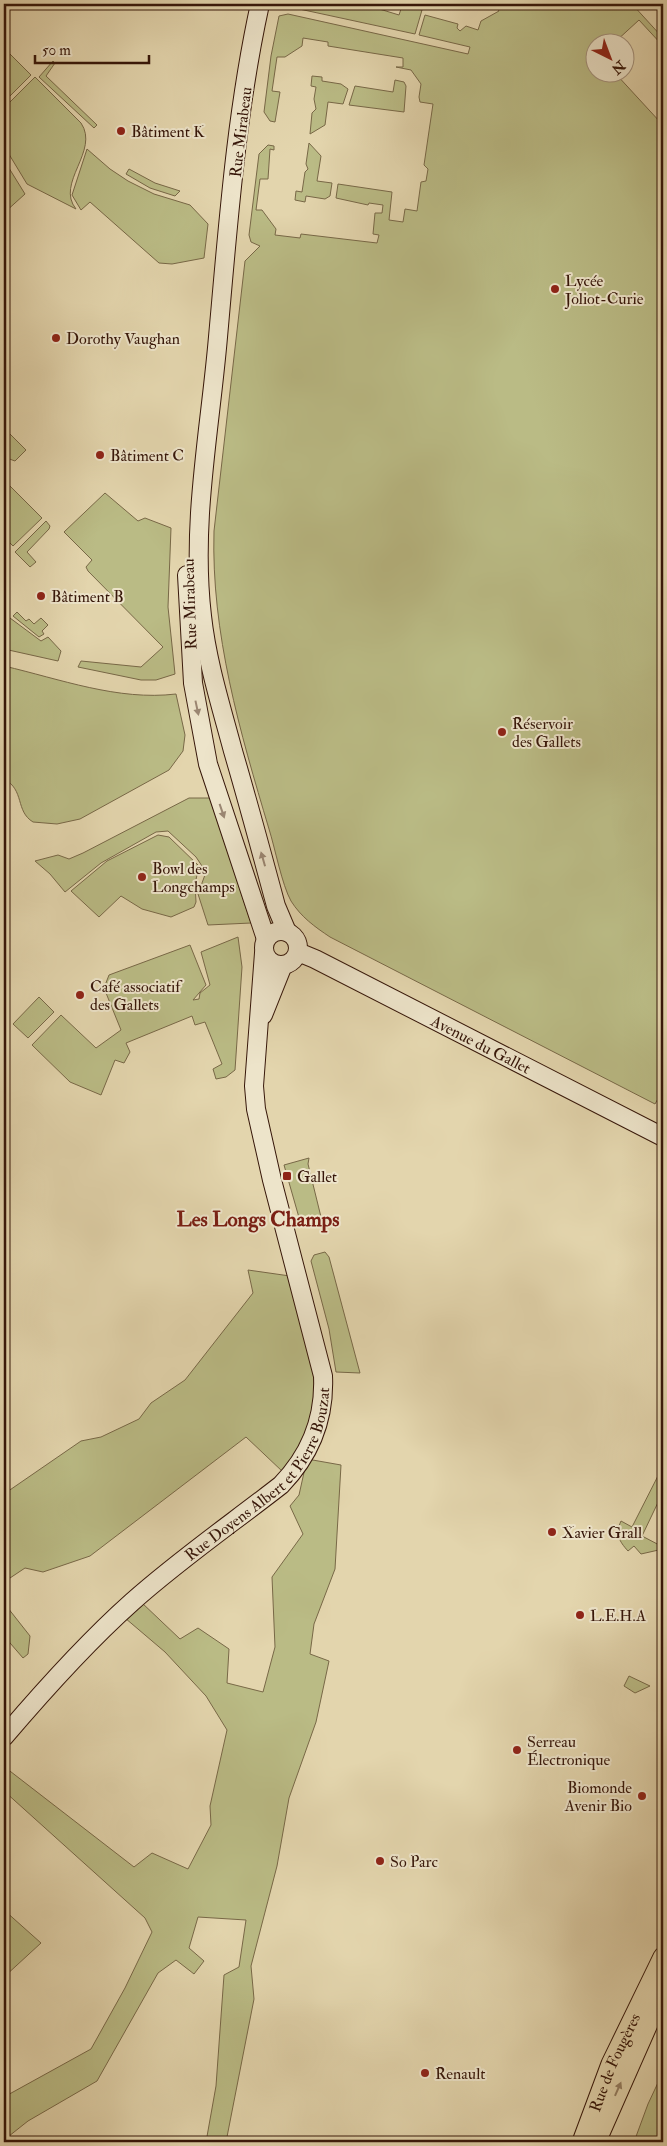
<svg xmlns="http://www.w3.org/2000/svg" width="667" height="2146" font-family="'IM FELL Double Pica',serif">
	<style>
		.green { fill: #babb85; stroke: #786847 }
		.lines { fill: none; stroke-linecap: round; stroke-linejoin: round }
		.secondary-casing { stroke: #361609; stroke-width: 20 }
		.primary-casing { stroke: #361609; stroke-width: 21 }
		.secondary { stroke: #ede4ca; stroke-width: 18 }
		.primary { stroke: #e3d5ad; stroke-width: 19 }
		.oneway { fill: #9b8773 }
		.oneway2 { fill: #957f63 }
		.poi-dot { fill: #8f2418; stroke: #ede4ca; stroke-width: 2 }
		.labels { text-anchor: middle; stroke-width: 4; stroke-linejoin: round; paint-order: stroke }
		.poi-label { font-size: 16px; fill: #361609; stroke: #ede4ca; text-anchor: start }
		.street-label { font-size: 16px; fill: #361609; stroke: #ede4ca }
		.district-label { font-size: 21px; font-weight: bold; fill: #7a1f14; stroke: #ede4ca }
	</style>
	<rect width="100%" height="100%" fill="#e3d5ad"/>
	<filter id="stains"><feTurbulence type="fractalNoise" baseFrequency=".004" numOctaves="4"/><feColorMatrix values="0 0 0 0 .2 0 0 0 0 .09 0 0 0 0 .02 0 0 0 .5 -.17"/></filter>
	<radialGradient id="worn" r=".72"><stop offset=".6" stop-color="#630" stop-opacity="0"/><stop offset="1" stop-color="#630" stop-opacity=".3"/></radialGradient>
	<!-- green -->
	<path class="green" d="M287,4H363L399,15L402,6L422,10L415,34L290,7Z
		M495,4H632L663,38V46L639,20L615,42H594V72L615,73L661,123L663,121V1090L655,1104L330,937C315,927 301,917 291,901C282,885 275,848 269,829C240,732 211,633 214,531L245,261L260,246L251,242L249,235L259,154L268,145L274,146V150L270,149L268,179H260L256,210H262L276,229L275,235L300,238L301,234L377,243L379,235L373,234L375,213H382L383,205L369,203L368,205L336,198L338,184L392,192L389,220L403,222L405,209L417,211L421,182L426,181L428,169L424,165L433,104L420,102L419,97L421,84L411,70L396,67H403V58L328,46V42L303,38L302,46L285,57H277L272,91L280,92L275,122L270,121L264,112L271,56L279,16L288,14L468,54L470,47L419,35L425,15L458,24L457,28L460,31L466,26L478,30L481,21L499,11Z
		M4,48L31,75L4,102Z
		M53,61L55,63L46,76L97,125L94,128L39,77Z
		M312,76L322,77V81L341,84L348,89L343,104L328,102L325,125L310,134L312,113L316,109L314,99L316,87L311,86Z
		M35,77L81,123C100,151 55,183 76,209L27,184L4,146V108Z
		M395,80L404,82L406,86L404,112L349,105L355,86L393,92Z
		M309,143L321,156L317,181L332,183L330,196L325,199L306,196L305,202L295,200L296,191L302,192L305,172L308,169L306,164Z
		M87,149L110,169L128,181L154,194L190,205L208,224L204,258L172,264L159,263L90,202L81,210L72,195Z
		M4,160L25,194L4,213Z
		M129,169L155,183L180,191L175,196L150,188L126,174Z
		M4,428L26,450L15,461L4,457Z
		M4,480L42,518L13,546L4,537Z
		M105,493L138,521L145,518L171,528L168,607L175,674L156,680H141L78,667L81,661L141,667L163,647L88,571L86,567L92,560L64,532Z
		M46,521L50,526L49,529L27,552L36,562L30,567L15,552Z
		M17,612L26,621L29,619L34,624L41,618L48,625L42,631L44,634L39,637L13,616Z
		M4,618L7,621L10,618L41,641L48,637L61,651L58,661L4,649Z
		M4,666C60,679 118,701 176,694L185,735L183,751L169,770L80,819L57,824L33,822C15,811 25,790 4,779Z
		M189,798H210L251,923L208,925L198,894L206,872L196,857L168,831L156,832L101,863L65,892L50,874L35,861L58,855L69,859L83,853Z
		M158,835L169,837L199,866L195,884L196,902L194,907L171,917L142,909L121,896L99,917L71,891L107,861Z
		M238,937L242,967L235,1070L226,1077L216,1079L213,1069L222,1064L205,1022L195,1025L192,1016L126,1043L130,1052L124,1063L115,1060L101,1095L70,1082L32,1045L61,1015L96,1048L121,1030L104,988L109,975L190,945L206,985L193,1000L199,999L200,993L210,985L201,952Z
		M39,997L54,1012L28,1038L13,1024Z
		M309,1158L308,1164L321,1217L318,1221L304,1225L300,1221L284,1165Z
		M325,1252L329,1257L360,1373L336,1372L329,1329L311,1261L314,1255Z
		M248,1270L290,1276C301,1318 326,1389 309,1430C303,1444 291,1458 283,1472L246,1437L90,1556L43,1572L25,1568L4,1582V1494L81,1441L101,1437L139,1419L151,1403L185,1380L253,1293Z
		M307,1459L341,1465L335,1569L314,1624L310,1654L329,1661L316,1722L289,1798L277,1866L251,1966L254,1999L226,2142H206L216,2086L224,1975L239,1967L246,1920L198,1917L189,1948L204,1961L194,1974L176,1960L158,1973L97,2081L28,2121L4,2140V2097L91,2049L125,1988L152,1932L145,1918L4,1791V1771L6,1768L134,1867L152,1853L188,1869L211,1825L210,1806L227,1730L206,1696L165,1652L125,1618L141,1602L180,1639L198,1628L229,1649L227,1683L263,1692L275,1647L272,1577L303,1534L290,1506L299,1495Z
		M663,1466V1492L642,1536L663,1547V1549L641,1554L634,1546L628,1551C619,1541 615,1534 621,1521L632,1527Z
		M4,1603L30,1636L28,1654L23,1658L4,1636Z
		M629,1676L650,1686L635,1693L624,1686Z
		M4,1910L41,1943L4,1977Z
		M663,2072V2142H634L648,2104Z"/>
	<g class="lines">
		<!-- secondary casing -->
		<g class="secondary-casing">
			<g id="secondary">
				<path d="M260,4C236,113 228,226 218,337C210,431 191,522 202,616C207,662 221,706 233,751C248,802 262,854 276,906L287,932"/>
				<path d="M187,575L193,683L208,764L266,939"/>
				<circle cx="281" cy="948" r="17"/>
				<path id="s1" d="M298,952L315,959L663,1137"/>
				<path d="M263,1015L283,965"/>
				<path id="s2" d="M4,1737C44,1690 86,1643 132,1602C179,1560 231,1524 281,1485C311,1454 325,1419 323,1376L272,1180L256,1109L254,1086L264,953"/>
			</g>
		</g>
		<!-- primary casing -->
		<g class="primary-casing">
			<g id="primary">
				<path id="s3" d="M582,2142L611,2064L663,1957"/>
				<path d="M596,2142L663,1990"/>
			</g>
		</g>
		<!-- secondary -->
		<use href="#secondary" class="secondary"/>
		<!-- primary -->
		<use href="#primary" class="primary"/>
	</g>
	<!-- one-way arrows -->
	<defs><path id="oneway-solid" d="M-6-.8H1V-3.2L6.5 0L1 3.2V.8H-6Z" transform="scale(1.25)"/></defs>
	<g class="oneway">
		<use href="#oneway-solid" transform="translate(197 708) rotate(78)"/>
		<use href="#oneway-solid" transform="translate(222 811) rotate(71)"/>
		<use href="#oneway-solid" transform="translate(263 859) rotate(-106)"/>
	</g>
	<use class="oneway2" href="#oneway-solid" transform="translate(618 2089) rotate(-66)"/>
	<!-- markers -->
	<g class="poi-dot">
		<circle cx="121" cy="131" r="5"/>
		<circle cx="555" cy="289" r="5"/>
		<circle cx="56" cy="338" r="5"/>
		<circle cx="100" cy="455" r="5"/>
		<circle cx="41" cy="596" r="5"/>
		<circle cx="502" cy="732" r="5"/>
		<circle cx="142" cy="877" r="5"/>
		<circle cx="80" cy="995" r="5"/>
		<rect x="282" y="1171" width="10" height="10" rx="2.5"/>
		<circle cx="552" cy="1532" r="5"/>
		<circle cx="580" cy="1615" r="5"/>
		<circle cx="517" cy="1750" r="5"/>
		<circle cx="642" cy="1796" r="5"/>
		<circle cx="380" cy="1861" r="5"/>
		<circle cx="425" cy="2073" r="5"/>
	</g>
	<g class="labels">
		<!-- poi labels -->
		<g class="poi-label">
			<text x="131" y="137">Bâtiment K</text>
			<text x="565" y="286">Lycée<tspan x="565" dy="18">Joliot-Curie</tspan></text>
			<text x="66" y="344">Dorothy Vaughan</text>
			<text x="110" y="461">Bâtiment C</text>
			<text x="51" y="602">Bâtiment B</text>
			<text x="512" y="729">Réservoir<tspan x="512" dy="18">des Gallets</tspan></text>
			<text x="152" y="874">Bowl des<tspan x="152" dy="18">Longchamps</tspan></text>
			<text x="90" y="992">Café associatif<tspan x="90" dy="18">des Gallets</tspan></text>
			<text x="297" y="1182">Gallet</text>
			<text x="562" y="1538">Xavier Grall</text>
			<text x="590" y="1621">L.E.H.A</text>
			<text x="527" y="1747">Serreau<tspan x="527" dy="18">Électronique</tspan></text>
			<text x="632" y="1793" text-anchor="end">Biomonde<tspan x="632" dy="18">Avenir Bio</tspan></text>
			<text x="390" y="1867">So Parc</text>
			<text x="435" y="2079">Renault</text>
		</g>
		<!-- street labels -->
		<g class="street-label">
			<text transform="translate(240 132) rotate(-83)" y="6">Rue Mirabeau</text>
			<text transform="translate(189 604) rotate(-92)" y="6">Rue Mirabeau</text>
			<text dy="6" stroke="none"><textPath href="#s1" startOffset="205">Avenue du Gallet</textPath></text>
			<text dy="6" stroke="none"><textPath href="#s2" startOffset="371">Rue Doyens Albert et Pierre Bouzat</textPath></text>
			<text dy="6" stroke="none"><textPath href="#s3" startOffset="86">Rue de Fougères</textPath></text>
		</g>
		<!-- district labels -->
		<g class="district-label">
			<text x="258" y="1226">Les Longs Champs</text>
		</g>
	</g>
	<!-- margin -->
	<rect width="667" height="2146" fill="none" stroke="#e3d5ad" stroke-width="20"/>
	<rect x="5" y="5" width="657" height="2136" fill="none" stroke="#361609" stroke-width="2.5"/>
	<rect x="10" y="10" width="647" height="2126" fill="none" stroke="#361609"/>
	<!-- north arrow -->
	<g transform="translate(610 58) rotate(138)"><circle r="24" fill="#ede4ca" stroke="#a4927d"/>
	<path d="M0-4L9 19L0 12L-9 19Z" fill="#8f2418"/>
	<text y="-8" font-size="14" font-weight="bold" text-anchor="middle" fill="#361609">N</text>
	</g>
	<!-- scale -->
	<path d="M35 55v8h114v-8" fill="none" stroke="#361609" stroke-width="2.5"/>
	<text x="42" y="55" font-size="15" fill="#361609" stroke="#ede4ca" stroke-width="4" paint-order="stroke">50 m</text>
	<rect width="100%" height="100%" filter="url(#stains)"/>
	<rect width="100%" height="100%" fill="url(#worn)"/>
</svg>
